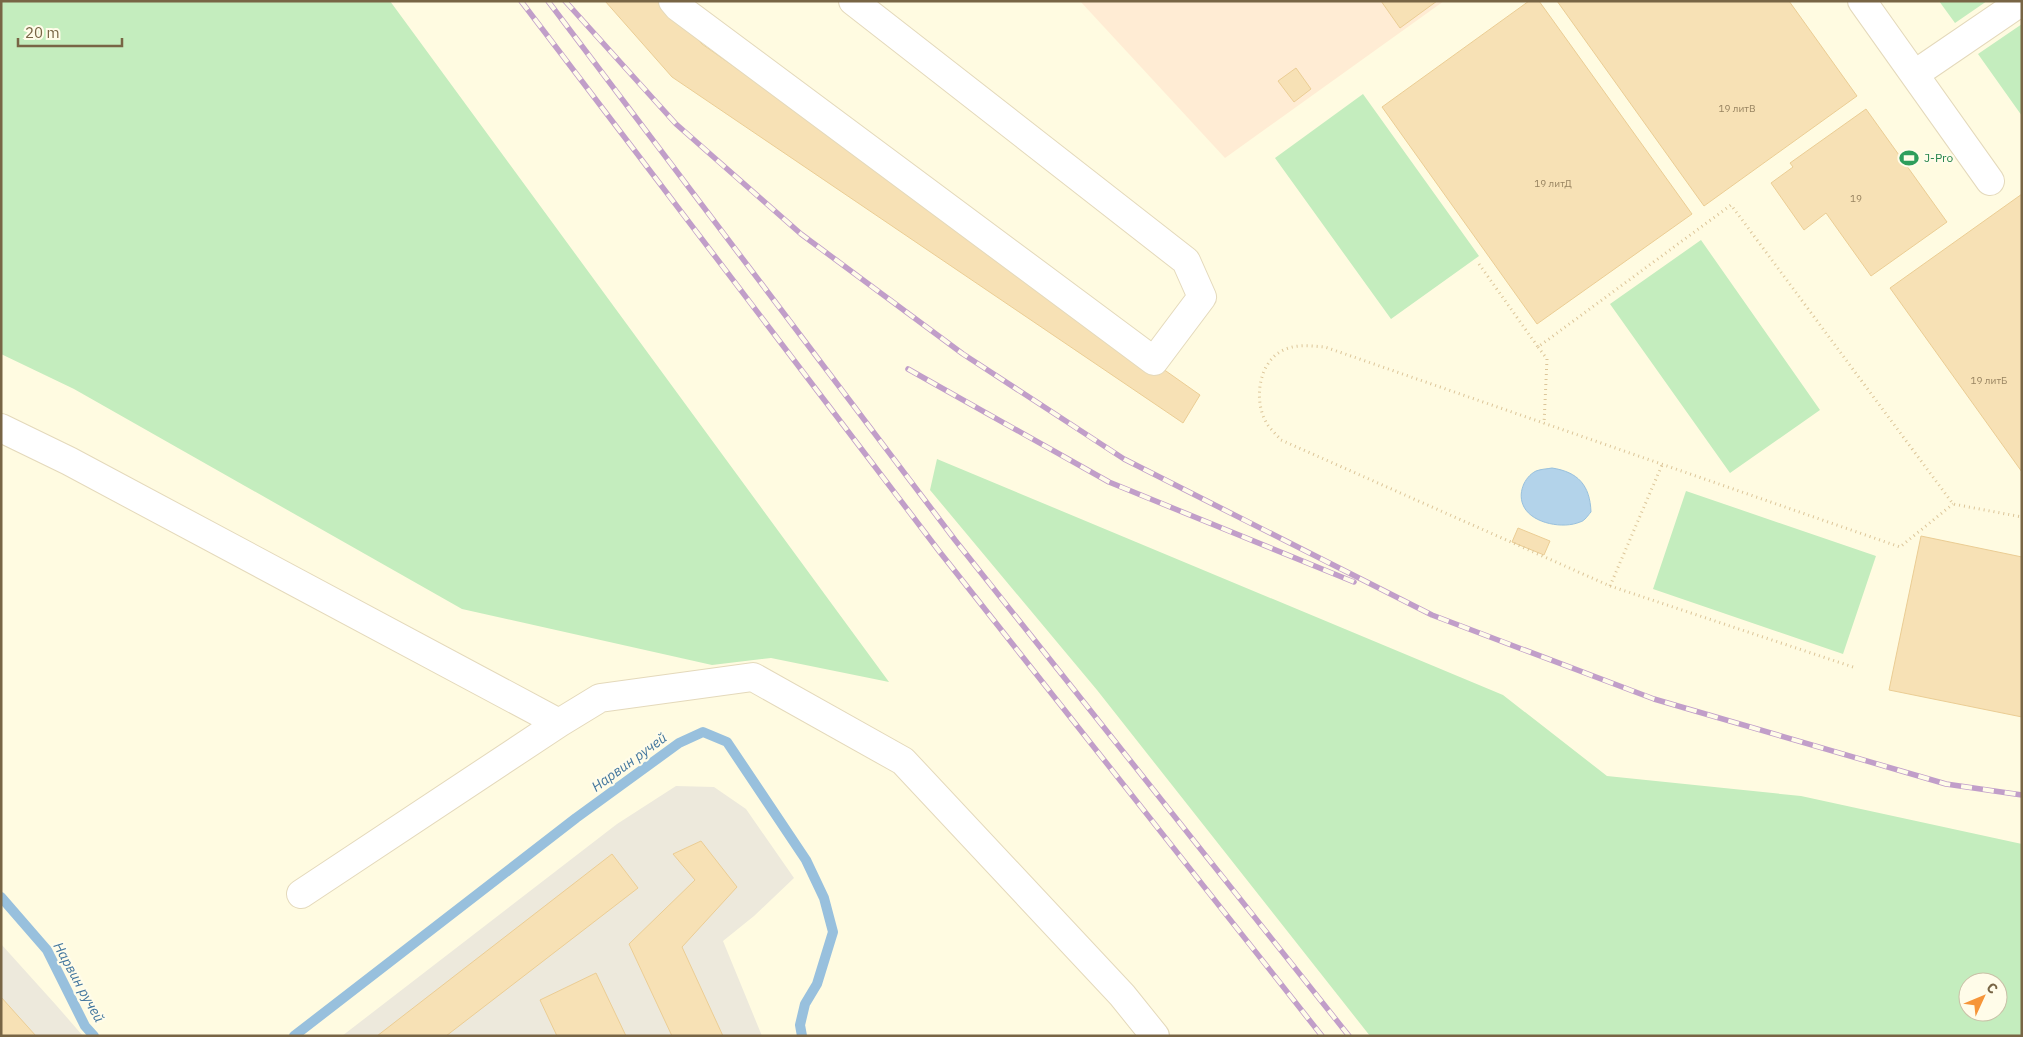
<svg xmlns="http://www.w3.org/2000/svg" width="2023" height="1037" font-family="'IBM Plex Sans',sans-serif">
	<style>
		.commercial { fill: #ffecd4 }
		.industrial { fill: #ede9dc }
		.green { fill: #c4edbe; fill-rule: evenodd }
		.water { fill: #b3d3ea; stroke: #98c0dd }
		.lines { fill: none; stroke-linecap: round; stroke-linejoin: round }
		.stream { stroke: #98c0dd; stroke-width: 10 }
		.building { fill: #f7e1b5; stroke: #ebcd94 }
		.minor-casing { stroke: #e4d9bb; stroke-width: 30 }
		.path { stroke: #dcc598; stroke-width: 3; stroke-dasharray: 1 4; stroke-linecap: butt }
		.minor { stroke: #fff; stroke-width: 28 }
		.rail-casing { stroke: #c19ec9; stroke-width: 5.5 }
		.rail { stroke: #fffce9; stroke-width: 4; stroke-dasharray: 11; stroke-linecap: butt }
		.labels { text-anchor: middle; stroke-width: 4.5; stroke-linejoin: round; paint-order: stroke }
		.number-label { font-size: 10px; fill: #988461 }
		.leisure-label { font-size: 12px; fill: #27864d; stroke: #fffce9; text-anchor: start }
		.water-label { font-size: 14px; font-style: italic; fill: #41759d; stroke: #fffce9 }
	</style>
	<rect width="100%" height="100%" fill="#fffbe1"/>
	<!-- commercial -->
	<path class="commercial" d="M1080,1H1444L1225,158Z"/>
	<!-- industrial -->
	<path class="industrial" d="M676,786L714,787L746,809L794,878L754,916L723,941L762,1036H342L617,824Z
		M1,944L56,1005L83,1036H1Z"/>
	<!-- green -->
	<path class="green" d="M1,1H390L889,682L771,658L712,665L462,609L74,389L1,354Z
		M1939,1H1987L1955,23Z
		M2022,24V116L1978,54Z
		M1363,94L1479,256L1391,319L1275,158Z
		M1701,240L1820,410L1730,473L1610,304Z
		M937,459L1503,695L1607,776L1801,796L2022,844V1036H1370L1097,690L930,490ZM1968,982H1998V1012H1968Z
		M1686,491L1876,556L1843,654L1653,589Z"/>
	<!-- water -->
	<path class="water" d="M1552,468C1578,472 1590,485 1591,512C1588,515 1585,521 1580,522C1564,529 1533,524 1524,507C1517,494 1524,477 1536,471C1541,469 1547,469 1552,468Z"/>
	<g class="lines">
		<!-- stream -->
		<path class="stream" d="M1,897L47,950L85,1026L94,1036
			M294,1036L576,818L679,743L703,732L727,742L806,860L824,898L833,932L817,984L805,1004L800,1025L802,1036"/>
	</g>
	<!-- building -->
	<path class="building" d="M605,1H663L702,44L1200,395L1183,423L672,77Z
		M1381,1H1437L1400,28Z
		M1529,1H1539L1692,214L1537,324L1382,107Z
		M1557,1H1789L1857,96L1704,206Z
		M1296,68L1311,89L1294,102L1278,81Z
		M1866,109L1947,222L1871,276L1826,213L1804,230L1771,183L1793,167L1790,163Z
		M2022,194V472L1890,288Z
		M1518,528L1550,541L1544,555L1512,542Z
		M1921,536L2022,557V717L1889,690Z
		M701,841L737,887L682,947L723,1036H672L629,944L695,880L673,854Z
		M612,854L638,888L446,1036H377Z
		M596,973L626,1036H557L540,1000Z
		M1,997L36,1036H1Z"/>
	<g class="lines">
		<!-- minor casing -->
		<g class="minor-casing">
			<path id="minor" d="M673,1L678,7L1154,361L1202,297L1186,261L853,1
				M1862,1L1990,181
				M1915,74L2022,1
				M1,428L69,461L559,723
				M301,894L559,723L600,698L753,677L903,761L1122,995L1155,1036"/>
		</g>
		<!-- path -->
		<path class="path" d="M1479,264L1538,347L1731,205L1953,504L2022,517
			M1538,347L1547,359L1544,424
			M1610,586L1662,465
			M1853,667L1610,586L1281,440C1276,434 1269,428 1266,422C1253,399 1259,359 1286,349C1298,344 1312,346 1325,347L1900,547L1953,504"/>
		<!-- minor -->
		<use href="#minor" class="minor"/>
		<!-- rail casing -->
		<g class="rail-casing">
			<path id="rail" d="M521,1L939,551L1322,1036
				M548,1L955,540L1349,1036
				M565,1L676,124L801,234L963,354L1124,459L1432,615L1654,699L1946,784L2022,795
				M908,369L1109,482L1354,582"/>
		</g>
		<!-- rail -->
		<use href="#rail" class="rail"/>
	</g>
	<!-- icons -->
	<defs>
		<g id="stadium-bare" transform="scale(1.5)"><path d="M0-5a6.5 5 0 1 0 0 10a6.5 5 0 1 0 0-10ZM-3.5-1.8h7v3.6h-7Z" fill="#2e9e5b" stroke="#fffce9" stroke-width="2.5" paint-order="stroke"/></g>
	</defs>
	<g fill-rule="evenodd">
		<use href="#stadium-bare" x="1909" y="158"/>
	</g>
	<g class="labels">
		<!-- number labels -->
		<g class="number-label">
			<text x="1737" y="112">19 литВ</text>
			<text x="1553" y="187">19 литД</text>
			<text x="1856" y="202">19</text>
			<text x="1989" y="384">19 литБ</text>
		</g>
		<!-- leisure labels -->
		<g class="leisure-label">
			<text x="1924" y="162">J-Pro</text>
		</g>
		<!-- water labels -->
		<g class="water-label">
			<text transform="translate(629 762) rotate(-36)" y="5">Нарвин ручей</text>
			<text transform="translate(79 982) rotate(61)" y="5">Нарвин ручей</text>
		</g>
	</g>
	<!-- border -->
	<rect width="2023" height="1037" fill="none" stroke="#786545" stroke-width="5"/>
	<!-- north arrow -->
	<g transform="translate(1983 997) rotate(46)"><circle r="24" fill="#fffce9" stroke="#c9c0a7"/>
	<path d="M0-4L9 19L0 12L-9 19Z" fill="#f69539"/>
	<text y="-8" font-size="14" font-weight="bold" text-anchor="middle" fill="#786545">С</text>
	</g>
	<!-- scale -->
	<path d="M18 38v8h104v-8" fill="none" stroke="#786545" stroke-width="2.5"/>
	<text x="25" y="38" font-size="15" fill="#786545" stroke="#fffce9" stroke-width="4" paint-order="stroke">20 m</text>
</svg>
